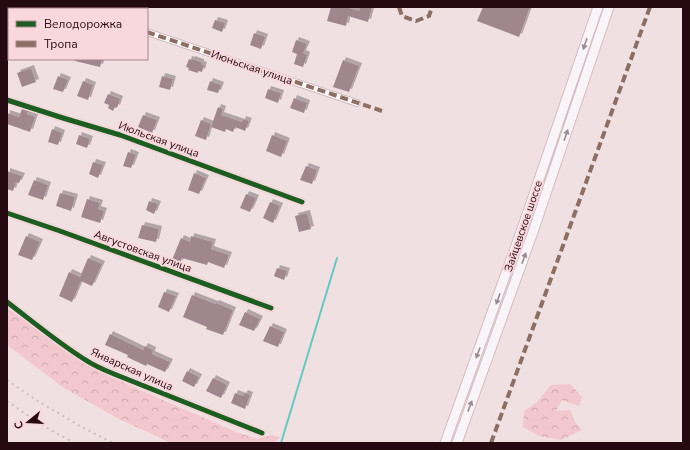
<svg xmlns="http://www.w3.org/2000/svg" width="690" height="450" font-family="'Nunito Sans',sans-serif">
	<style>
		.forest { fill: url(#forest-crowns) }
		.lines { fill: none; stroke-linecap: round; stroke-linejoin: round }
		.stream { stroke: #64c9c1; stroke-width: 2 }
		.building { fill: #a0878d; filter: url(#shadow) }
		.street-casing { stroke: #d2bcc0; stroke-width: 8 }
		.secondary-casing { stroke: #d2bcc0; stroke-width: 11 }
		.street { stroke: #fdfafb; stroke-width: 6 }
		.secondary { stroke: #f8f4f7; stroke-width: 9 }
		.rail { stroke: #c6c0c1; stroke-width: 2; stroke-dasharray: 2 4; stroke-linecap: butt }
		.quiet { stroke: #8d6e63; stroke-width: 4; stroke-dasharray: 8 4; stroke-linecap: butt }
		.cycleway-casing { stroke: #f9d8dd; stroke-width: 8 }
		.cycleway { stroke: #1b5e20; stroke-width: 5 }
		.oneway { fill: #9a8b90 }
		.labels { text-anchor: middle; stroke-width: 4; stroke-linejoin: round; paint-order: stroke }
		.street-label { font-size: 11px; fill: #260a11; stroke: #f9d8dd }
	</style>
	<defs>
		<pattern id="forest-crowns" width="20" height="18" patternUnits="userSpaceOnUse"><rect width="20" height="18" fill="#f2c7ce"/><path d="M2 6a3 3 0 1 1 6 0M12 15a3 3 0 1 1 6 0" fill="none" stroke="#cfaab0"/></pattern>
		<filter id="shadow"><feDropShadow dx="3" dy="-3" stdDeviation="0" flood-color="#0004"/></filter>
	</defs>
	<rect width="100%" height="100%" fill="#f1e0e2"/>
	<!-- forest -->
	<path class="forest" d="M7,308L65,350L99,372L186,410L232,430L257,439L271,435L280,437L274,443H171L119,419L64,388L7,345Z
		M570,384L582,397L579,406L562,400L556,411L570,410L575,422L582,430L561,440L539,436L523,427L524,411L537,402L551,385Z"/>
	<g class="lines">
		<!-- stream -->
		<path class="stream" d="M281,443L337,258"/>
	</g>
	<!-- building -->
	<path class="building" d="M331,7H346L359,11L360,7H372L368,22L348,16L346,26L327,21Z
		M483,7H530L519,37L477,21Z
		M215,20L225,23L222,32L212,28Z
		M254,33L265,37L261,49L250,45Z
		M296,40L307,44L303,53L307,55L303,67L294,64L297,54L292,52Z
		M76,59H102L100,67L75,61Z
		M189,59L192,60V59L201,62V64L204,65L202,72L198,71V73L188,70L189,68L186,67Z
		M343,60L359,66L349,92L333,87Z
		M31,68L36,82L22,87L17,73Z
		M58,76L68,80L63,92L53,89Z
		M162,76L173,79L170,90L159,87Z
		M83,81L93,85L88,100L77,96Z
		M210,81L221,85L218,93L207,90Z
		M268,89L281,93L278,103L265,98Z
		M108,94L120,99L117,108L115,107L113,111L108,108L109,105L104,103Z
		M294,98L307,103L304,113L290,108Z
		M218,107L223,109L221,115L242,122L243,119L249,121L245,131L235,127L233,132L226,129L225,132L211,127Z
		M22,109L28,111L27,114L35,117L30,132L7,124V113L19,117Z
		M143,115L157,120L152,133L138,127Z
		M201,120L211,124L206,140L195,136Z
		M52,129L62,133L58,145L48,142Z
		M79,135L90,139L87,148L76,144Z
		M272,135L287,141L281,157L266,151Z
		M128,152L136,155L131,168L123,166Z
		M93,162L103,165L98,178L89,174Z
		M306,166L317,170L312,184L300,180Z
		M7,171L22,176L19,183L16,182L13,191L7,189Z
		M194,173L206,178L199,194L188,190Z
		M34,180L48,185L43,200L28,195Z
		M60,193L75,197L71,211L56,206Z
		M246,194L256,198L250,212L240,208Z
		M87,199L100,203L98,209L104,211L100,223L81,217Z
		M149,201L158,204L154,214L146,210Z
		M270,202L280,206L273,223L263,218Z
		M307,213L311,229L299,232L295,216Z
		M142,225L159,229L156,242L138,238Z
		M26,236L40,242L32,260L18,255Z
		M191,236L213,242L211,249L229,255L224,268L208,262L207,265L182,258L180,263L172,260L181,238L190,242Z
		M88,258L102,264L92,286L81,281L72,302L59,296L69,272L80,277Z
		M277,268L287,271L284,280L274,276Z
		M164,292L176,296L169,312L158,307Z
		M192,295L215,304L216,303L233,310L223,335L206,329L207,327L183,317Z
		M245,312L260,319L254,331L239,325Z
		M270,326L284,332L278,347L263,341Z
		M110,334L143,350L145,346L153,350L152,354L170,362L165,372L147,364L146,366L127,357L128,355L105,345Z
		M187,371L199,377L194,387L182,381Z
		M213,378L227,385L221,398L206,391Z
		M235,393L243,396L245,393L250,395L245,409L231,403Z"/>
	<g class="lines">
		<!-- street casing -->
		<g class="street-casing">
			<path id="street" d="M74,7L80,9
				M147,32L357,103
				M7,100L63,118L120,135L302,202
				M7,213L60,231L271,308
				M7,302C32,321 57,342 84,359C93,365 104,370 114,374L262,433"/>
		</g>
		<!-- secondary casing -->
		<g class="secondary-casing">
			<path id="secondary" d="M445,443L523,226L598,7
				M457,443L533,232L609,7"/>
		</g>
		<!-- street -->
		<use href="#street" class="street"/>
		<!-- secondary -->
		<use href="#secondary" class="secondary"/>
		<!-- rail -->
		<path class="rail" d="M7,380L36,400L80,426L113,443
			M7,401L37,422L74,443"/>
		<!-- quiet -->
		<path class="quiet" d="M74,7L80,9
			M399,7L402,16L416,21L429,16L432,7
			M147,32L382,111
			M491,443L650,7"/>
		<!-- cycleway casing -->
		<g class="cycleway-casing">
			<path id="cycleway" d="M7,100L63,118L120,135L302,202
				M7,213L60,231L271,308
				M7,302C32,321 57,342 84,359C93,365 104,370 114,374L262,433"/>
		</g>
		<!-- cycleway -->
		<use href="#cycleway" class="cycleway"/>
	</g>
	<!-- one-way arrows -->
	<defs><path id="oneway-solid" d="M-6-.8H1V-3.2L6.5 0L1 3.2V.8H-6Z"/></defs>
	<g class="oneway">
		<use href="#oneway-solid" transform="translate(585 44) rotate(109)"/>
		<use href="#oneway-solid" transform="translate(566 135) rotate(-71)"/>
		<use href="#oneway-solid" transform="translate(524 258) rotate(-70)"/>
		<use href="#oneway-solid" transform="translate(498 299) rotate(110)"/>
		<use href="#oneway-solid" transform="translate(478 353) rotate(110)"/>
		<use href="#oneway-solid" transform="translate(470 406) rotate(-70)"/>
	</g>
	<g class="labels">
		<!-- street labels -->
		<g class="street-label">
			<text transform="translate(252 67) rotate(19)" y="4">Июньская улица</text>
			<text transform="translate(159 139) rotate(20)" y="4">Июльская улица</text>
			<text transform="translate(523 226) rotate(-71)" y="4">Зайцевское шоссе</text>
			<text transform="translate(143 251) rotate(20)" y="4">Августовская улица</text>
			<text transform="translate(132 369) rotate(24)" y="4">Январская улица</text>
		</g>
	</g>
	<!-- border -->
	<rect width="690" height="450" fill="none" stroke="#260a11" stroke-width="16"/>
	<!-- legend -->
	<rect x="8" y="8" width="140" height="52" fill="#f9d8dd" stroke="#a5868b"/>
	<rect x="16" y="21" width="20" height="6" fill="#1b5e20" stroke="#a5868b"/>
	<text x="44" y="28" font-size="12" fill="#260a11">Велодорожка</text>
	<rect x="16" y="41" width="20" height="6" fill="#8d6e63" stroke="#a5868b"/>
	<text x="44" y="48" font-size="12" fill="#260a11">Тропа</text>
	<!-- north arrow -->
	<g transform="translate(28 422) rotate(252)" stroke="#f9d8dd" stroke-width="3" paint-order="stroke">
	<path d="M0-3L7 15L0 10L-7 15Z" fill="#260a11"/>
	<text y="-6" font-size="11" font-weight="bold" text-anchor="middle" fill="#260a11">С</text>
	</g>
</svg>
